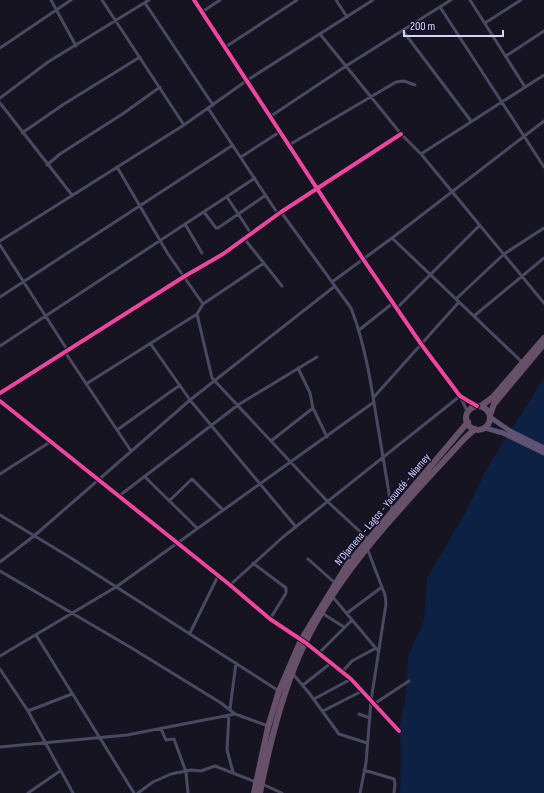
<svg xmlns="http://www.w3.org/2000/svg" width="544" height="793" font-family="'Sofia Sans Condensed',sans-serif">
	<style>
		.water { fill: #0d2144 }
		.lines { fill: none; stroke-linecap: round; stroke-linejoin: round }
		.street { stroke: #4a4962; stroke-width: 3 }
		.primary { stroke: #5e5373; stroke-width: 5 }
		.highway { stroke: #67516a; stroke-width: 6 }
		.cycleway-casing { stroke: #130f26; stroke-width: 6 }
		.cycleway { stroke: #ed469a; stroke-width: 4 }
		.labels { text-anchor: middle; stroke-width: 3; stroke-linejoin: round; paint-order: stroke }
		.street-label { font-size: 11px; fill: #d9d4ff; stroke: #130f26 }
	</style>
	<rect width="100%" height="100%" fill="#161421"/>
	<!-- water -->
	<path class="water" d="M544,378V793H400L401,747L399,731L406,693L408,656L424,621L427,578L466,511L487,468Z"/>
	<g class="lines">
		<!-- street -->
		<path class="street" d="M51,0L76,46
			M102,0L184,125
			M194,0L363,259L421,344L460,396L477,406
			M336,0L347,17
			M470,0L525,87
			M145,3L213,105
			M440,7L544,167
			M202,12L220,0
			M485,23L521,0
			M403,31L471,121
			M320,34L401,134L421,154L544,303
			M0,48L71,0
			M224,48L297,0
			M506,56L544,31
			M0,98L48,62L149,0
			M0,103L72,195
			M208,108L278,214
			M271,116L346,66L451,0
			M22,133L64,104L140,57
			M289,145L396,82L404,81L415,85
			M421,154L544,75
			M241,157L281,131
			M47,165L60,154L124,113L160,87
			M117,167L168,254L203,304
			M227,197L250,232
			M204,212L216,228H218L266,195
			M281,212L351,308C365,344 371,383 377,421C382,451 387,481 392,511
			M185,224L202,253
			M243,237L282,286
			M392,238L544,121
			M0,241L184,125L246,81L373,0
			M0,245L68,351
			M332,282L392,238L522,362
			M0,297L233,145
			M456,299L504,254L544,228
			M397,308L480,225
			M197,314L212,378L328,502L368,539
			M474,316L544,258
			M359,330L393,303
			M150,343L190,400L296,527
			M0,346L255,178
			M65,352L131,451
			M298,368L310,393L313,408L327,437
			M86,384L197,314L203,304L264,263
			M0,393L185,276L223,254L281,212L401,134
			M460,396L468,413
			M373,398L459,302
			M0,401L230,585L270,619L301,640
			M117,430L180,385
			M271,441L313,408
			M0,474L50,442
			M145,477L197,528
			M119,496L238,405L317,357
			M169,501L192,479L222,509
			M0,515L71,558L279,691
			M308,559L335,583
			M0,562L34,536L190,400L335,286
			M253,563L286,588V593L270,619
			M0,571L130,647L221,703L235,714L268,726
			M230,585L283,537L460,396
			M332,596L379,652
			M322,613L344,627
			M347,613L382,587
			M190,633L218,576
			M36,635L134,793
			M305,643L351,679L399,731
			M319,653L352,620
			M0,656L116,587L374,402
			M0,669L28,711L73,793
			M342,672L352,661L376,648
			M293,674L309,693L339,734L367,743
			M303,685L331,663
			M314,699L351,679
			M374,704L409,681
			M230,709L236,663
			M28,711L72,694
			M323,711L362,691
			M359,714L370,718
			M229,715L227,750L233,772
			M161,729L166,740L174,739L186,772L188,793
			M0,747L127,735L235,714
			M364,770L394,779L395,784L394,793
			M262,784L282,793
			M28,793L60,771
			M138,793L153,782L171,774L191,770L201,771L215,766L256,782
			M360,793L366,763L371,701L386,604L385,595L367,548"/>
		<!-- primary -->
		<path class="primary" d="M490,417L510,431L544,448
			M485,428L503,433L544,453"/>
		<!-- highway -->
		<path class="highway" d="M481,406L493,397L544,338
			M466 418a12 12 0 1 1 24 0a12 12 0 1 1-24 0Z
			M490,415L494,404L544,344
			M254,793L268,727L279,691L301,640L347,565L468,422
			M260,793C269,746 280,700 299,656C336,572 404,505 465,438L475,429"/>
		<!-- cycleway casing -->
		<g class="cycleway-casing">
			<path id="cycleway" d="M194,0L363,259L421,344L460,396L477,406
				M0,393L185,276L223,254L281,212L401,134
				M0,401L230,585L270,619L306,643L351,679L399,731"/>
		</g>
		<!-- cycleway -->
		<use href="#cycleway" class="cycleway"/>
	</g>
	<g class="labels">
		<!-- street labels -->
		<g class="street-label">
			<text transform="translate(382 509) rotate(-50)" y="4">N'Djamena - Lagos - Yaoundé - Niamey</text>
		</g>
	</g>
	<!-- scale -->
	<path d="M404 30v6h99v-6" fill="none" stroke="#d9d4ff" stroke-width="2"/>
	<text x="410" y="30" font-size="12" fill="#d9d4ff" stroke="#130f26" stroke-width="3" paint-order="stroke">200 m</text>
</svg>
